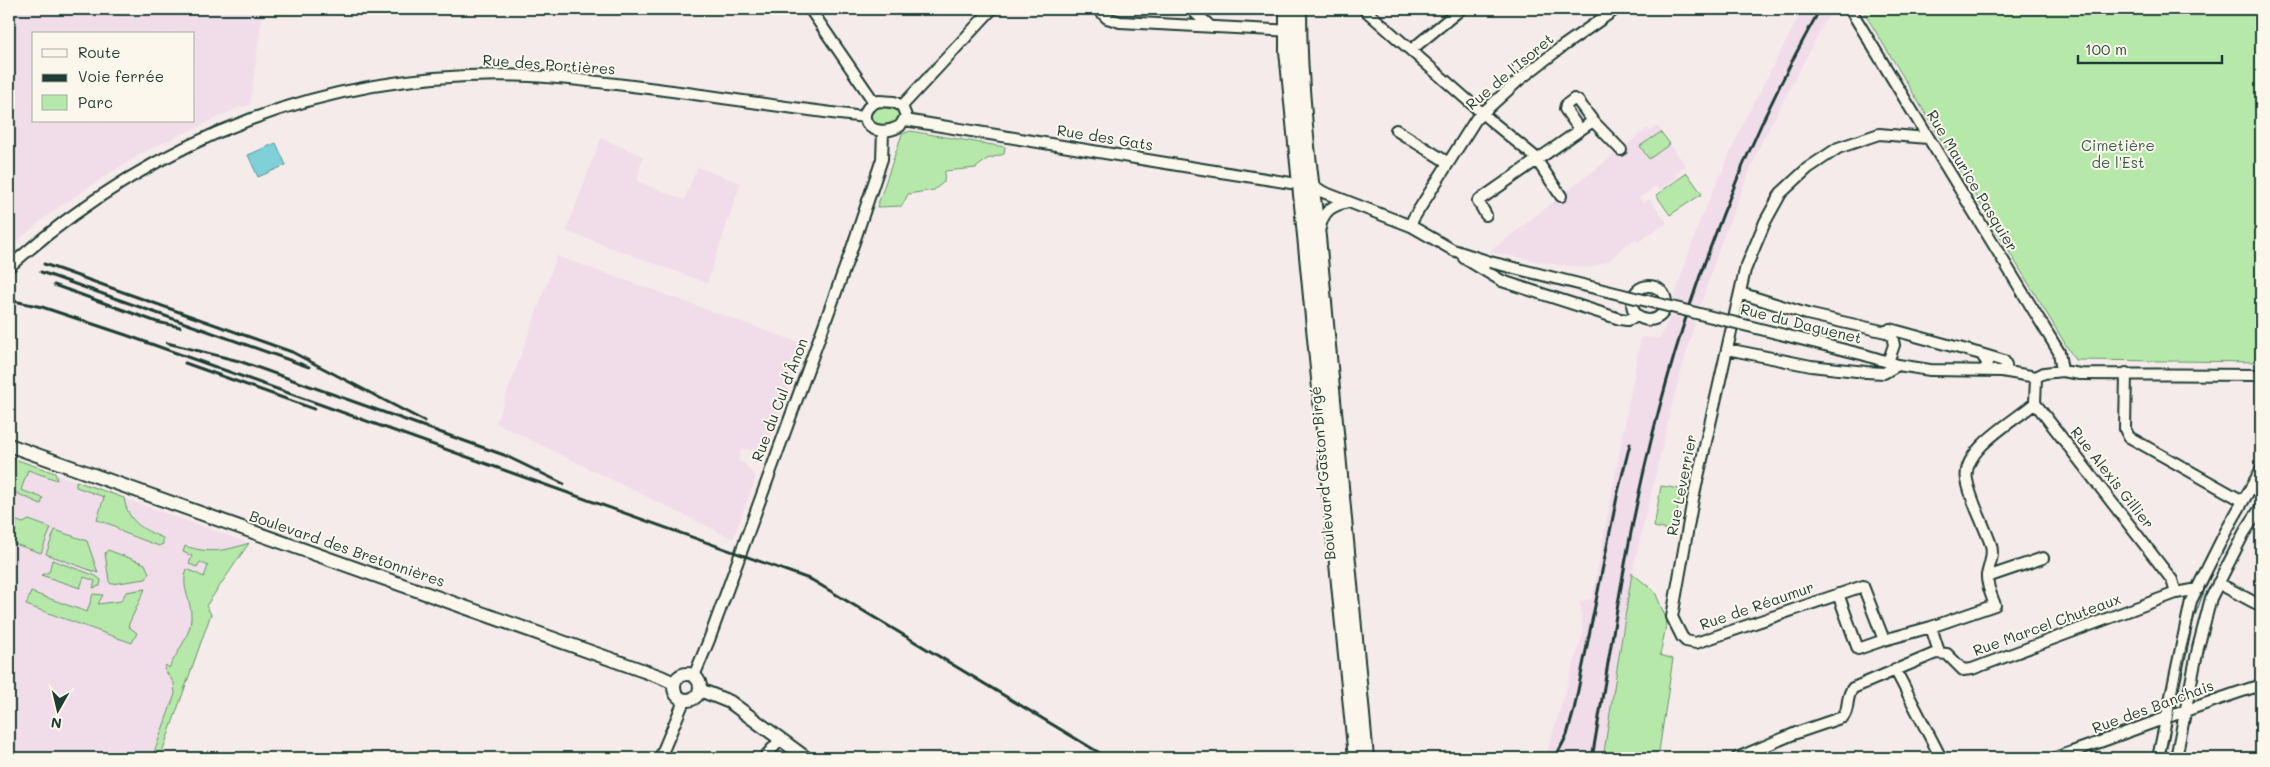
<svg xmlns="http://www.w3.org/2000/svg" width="2270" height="767" font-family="Mali,sans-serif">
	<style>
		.built { fill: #f0dde9; fill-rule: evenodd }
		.green { fill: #b6e8a9; stroke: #6a926e }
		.water { fill: #7fd0d8; stroke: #599596 }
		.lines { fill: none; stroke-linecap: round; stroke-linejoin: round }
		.minor-casing { stroke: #1f3d34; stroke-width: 14 }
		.tertiary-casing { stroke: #1f3d34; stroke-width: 16 }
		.secondary-casing { stroke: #1f3d34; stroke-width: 18 }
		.minor { stroke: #fbf7ec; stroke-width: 10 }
		.tertiary { stroke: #fbf7ec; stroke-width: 12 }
		.secondary { stroke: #fbf7ec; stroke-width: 14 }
		.tram { stroke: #1f3d34; stroke-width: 1 }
		.rail { stroke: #1f3d34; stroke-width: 3 }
		.minor-bridge-casing { stroke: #1f3d34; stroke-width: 14; stroke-linecap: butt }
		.minor-bridge { stroke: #fbf7ec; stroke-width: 10 }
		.labels { text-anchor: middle; stroke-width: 4; stroke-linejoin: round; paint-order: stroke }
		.street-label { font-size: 15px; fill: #1f3d34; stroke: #fbf7ec }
		.park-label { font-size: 15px; fill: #3d5f4b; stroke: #fbf7ec }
	</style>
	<rect width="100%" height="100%" fill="#f6ebeb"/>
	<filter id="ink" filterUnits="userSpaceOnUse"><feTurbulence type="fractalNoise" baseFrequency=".02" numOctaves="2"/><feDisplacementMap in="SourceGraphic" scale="10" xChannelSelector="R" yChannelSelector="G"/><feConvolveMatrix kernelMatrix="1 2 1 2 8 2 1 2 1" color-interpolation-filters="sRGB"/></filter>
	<g filter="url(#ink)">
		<!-- built -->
		<path class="built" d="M9,9H263L250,105L240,107L150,149L116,169L52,212L9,248ZM34,34H194V121H34Z
			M1803,9H1832L1762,141L1722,240L1700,307L1673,300L1700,220L1745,119Z
			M1657,126L1686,166L1675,173L1678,177L1659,190L1656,186L1639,198L1643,203L1650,199L1667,223L1638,242L1636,239L1629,244L1627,243L1609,261L1590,268L1558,265L1489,252L1648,128L1650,131Z
			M601,138L643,156L637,181L684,200L697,167L741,183L707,283L566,231Z
			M557,256L804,344L770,439L765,441L767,447L750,450L742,448L738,461L745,464L756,477L733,539L496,423Z
			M1670,316L1695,322L1673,401L1632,573L1603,758H1545L1583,633L1580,601L1592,599L1641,337L1660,338Z
			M9,457L249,543L206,606L211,614L160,758H9Z"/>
		<!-- green -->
		<path class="green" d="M1862,9H2261V362L2075,360Z
			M880,107L897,110L899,115L898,120C881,133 859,116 880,107Z
			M910,131L1005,147L1004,154L987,159L976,168L945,171L944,182L934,190L908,194L902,206L877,207L902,134Z
			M1661,132L1670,144L1649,159L1640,146Z
			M1687,173L1702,194L1670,215L1656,195Z
			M9,457L55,473L57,480L28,470L21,490L43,498L41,504L9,490Z
			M76,481L124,498C128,522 142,529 163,538V544L159,546L122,532L115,526L97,520L104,497L76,487Z
			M1661,486L1681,489L1674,531L1654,527Z
			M9,518L23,523L29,520L51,528L41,553L9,542Z
			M55,530L87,541L98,573L46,554Z
			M249,543L206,606L211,614L160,758H152L175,694L174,683L164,669L166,665L169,668C176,653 191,635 191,618C192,599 180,589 187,569L204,577L208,566L200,562L197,567L189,564L192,556L183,552L185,546C209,554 226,551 249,543Z
			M108,550L145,564L149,573L146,579L111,584L109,581L105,553Z
			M52,560L96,576L101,580L100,586L93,588L95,581L84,577L80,588L41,575L49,572Z
			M1632,573L1655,592L1667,621L1660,655L1673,659L1658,758H1603Z
			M145,589L128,626L137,633L132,643L26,605L31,592L87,612L93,594L103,595L98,604L121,601L126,592Z"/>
		<!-- water -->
		<path class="water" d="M276,143L286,165L258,177L248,155Z"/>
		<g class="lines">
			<!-- minor casing -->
			<g class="minor-casing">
				<path id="minor" d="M810,9L874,102
					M1098,9L1107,18L1120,22L1293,31
					M1191,9L1211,27
					M1364,9L1490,120L1534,156L1561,196
					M1850,9L2059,352L2062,371
					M1411,50L1461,9
					M879,101L894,102L902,106L906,116L900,126C868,143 851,110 879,101Z
					M902,106L992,9
					M905,120L1202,169L1291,183L1311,184L1323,192L1411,226L1453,250L1490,262
					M1593,121L1621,150
					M1396,130L1447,162
					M1928,138L1879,134L1838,148L1808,168L1781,193L1765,222L1745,270L1693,499L1672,617L1682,637L1686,641L1696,643L1863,586L1884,640L1931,627L1939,652
					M1486,215L1478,201L1593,121L1578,101L1574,99L1566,105L1565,109L1580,130
					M1411,226L1413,219L1476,119L1519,80L1563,46L1616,9
					M1320,228C1323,211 1332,205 1348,202
					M1464,258L1502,281L1620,319L1627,320L1639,316
					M9,267C156,136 332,68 530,76C573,78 615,84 657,89C726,98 795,109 865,117
					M1632 303a17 17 0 1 1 34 0a17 17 0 1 1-34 0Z
					M1740,293L1807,314L1886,332L1892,336L1894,345L1888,362
					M1886,332L1890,329L1981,354L1987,362L1986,371
					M1727,349L1811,366L1866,372L1884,373L1898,365
					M1981,354L2004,361L2006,365V372
					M1865,355L1898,365L1930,370L2002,371L2036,377L2044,373L2062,371L2080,374L2261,375
					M2126,373L2125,429L2129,437L2243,501
					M2036,377L2035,403L2172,580L2176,593
					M1987,577L2043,558
					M2218,583L2261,606
					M1838,594L1858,649L1884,640
					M1931,627L1995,605C1992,597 1986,584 1987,575C1989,565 1994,556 1991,545C1984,524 1971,502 1967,480C1961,449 2015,421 2035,403
					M1895,669L1941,758
					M694,676L709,640L851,251L882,159L883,132
					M660,758L684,701
					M764,758L780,740
					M1737,758L1796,733L1843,717C1850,709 1845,697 1853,688L1936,653L1947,654L1963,670L1972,669L2176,593L2198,589
					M2055,758C2124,734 2192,707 2261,685
					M2158,758L2191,601L2226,531L2261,470
					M2176,758L2198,648L2211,598L2244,533L2261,507"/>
			</g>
			<!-- tertiary casing -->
			<g class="tertiary-casing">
				<path id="tertiary" d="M9,445L661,677L674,683
					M674 687a13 13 0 1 1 26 0a13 13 0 1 1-26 0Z
					M700,690L730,702L806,758"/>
			</g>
			<!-- secondary casing -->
			<g class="secondary-casing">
				<path id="secondary" d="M1287,9V51L1356,758
					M1299,9C1299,85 1308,162 1318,237L1366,758"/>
			</g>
			<!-- minor -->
			<use href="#minor" class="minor"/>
			<!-- tertiary -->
			<use href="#tertiary" class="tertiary"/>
			<!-- secondary -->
			<use href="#secondary" class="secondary"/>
			<!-- tram -->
			<path class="tram" d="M2165,758C2175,706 2181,649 2201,599C2217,557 2240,519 2261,481"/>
			<!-- rail -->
			<path class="rail" d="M44,264L292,352L424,421
				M41,272L309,367
				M54,285L157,322L180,327
				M9,300L42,307L126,335L812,580L1108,758
				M167,343L239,361L504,455L564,484
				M185,363L314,409
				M1555,758L1567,735L1574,710L1618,492L1630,444
				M1592,758C1609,661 1623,562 1645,466C1682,306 1740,152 1820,9"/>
			<!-- minor-bridge casing -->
			<g class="minor-bridge-casing">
				<path id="minor-bridge" d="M1490,262L1865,355"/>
			</g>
			<!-- minor-bridge -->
			<use href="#minor-bridge" class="minor-bridge"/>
		</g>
	</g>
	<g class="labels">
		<!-- street labels -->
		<g class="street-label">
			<text transform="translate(549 65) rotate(4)" y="5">Rue des Portières</text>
			<text transform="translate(1510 72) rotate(-40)" y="5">Rue de l'Isoret</text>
			<text transform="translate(1105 138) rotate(9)" y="5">Rue des Gats</text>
			<text transform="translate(1972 181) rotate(59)" y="5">Rue Maurice Pasquier</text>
			<text transform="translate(1801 324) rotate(14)" y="5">Rue du Daguenet</text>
			<text transform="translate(780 400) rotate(-69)" y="5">Rue du Cul d'Ânon</text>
			<text transform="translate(1323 473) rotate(-95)" y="5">Boulevard Gaston Birgé</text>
			<text transform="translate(2112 478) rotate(52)" y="5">Rue Alexis Gillier</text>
			<text transform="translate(1682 485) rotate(-79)" y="5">Rue Leverrier</text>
			<text transform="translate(347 549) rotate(19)" y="5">Boulevard des Bretonnières</text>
			<text transform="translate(1757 606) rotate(-19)" y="5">Rue de Réaumur</text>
			<text transform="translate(2047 625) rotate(-20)" y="5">Rue Marcel Chuteaux</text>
			<text transform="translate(2153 707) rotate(-20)" y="5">Rue des Banchais</text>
		</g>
		<!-- park labels -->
		<g class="park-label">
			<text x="2118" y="151">Cimetière<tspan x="2118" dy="17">de l'Est</tspan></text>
		</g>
	</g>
	<!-- margin -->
	<rect width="2270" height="767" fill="none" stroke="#fbf7ec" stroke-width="30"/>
	<rect x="15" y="15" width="2240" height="737" fill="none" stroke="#1f3d34" stroke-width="2" filter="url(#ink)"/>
	<!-- legend -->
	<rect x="32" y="32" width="162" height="90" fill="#fbf7ec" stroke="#a3ada2"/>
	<rect x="42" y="49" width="25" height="8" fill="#fbf7ec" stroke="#a3ada2"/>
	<text x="78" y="58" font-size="15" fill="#1f3d34">Route</text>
	<rect x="42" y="74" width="25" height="8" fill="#1f3d34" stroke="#a3ada2"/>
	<text x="78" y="82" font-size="15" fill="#1f3d34">Voie ferrée</text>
	<rect x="42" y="95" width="25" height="15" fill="#b6e8a9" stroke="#a3ada2"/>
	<text x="78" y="108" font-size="15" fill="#1f3d34">Parc</text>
	<!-- north arrow -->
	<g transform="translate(58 710) rotate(188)" stroke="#fbf7ec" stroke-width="4" paint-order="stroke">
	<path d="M0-4L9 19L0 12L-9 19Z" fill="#1f3d34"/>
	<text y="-8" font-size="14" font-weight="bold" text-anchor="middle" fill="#1f3d34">N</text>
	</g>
	<!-- scale -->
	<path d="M2078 55v8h144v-8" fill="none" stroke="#1f3d34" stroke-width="2.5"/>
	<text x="2085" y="55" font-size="15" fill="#1f3d34" stroke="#fbf7ec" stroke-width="4" paint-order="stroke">100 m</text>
</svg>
